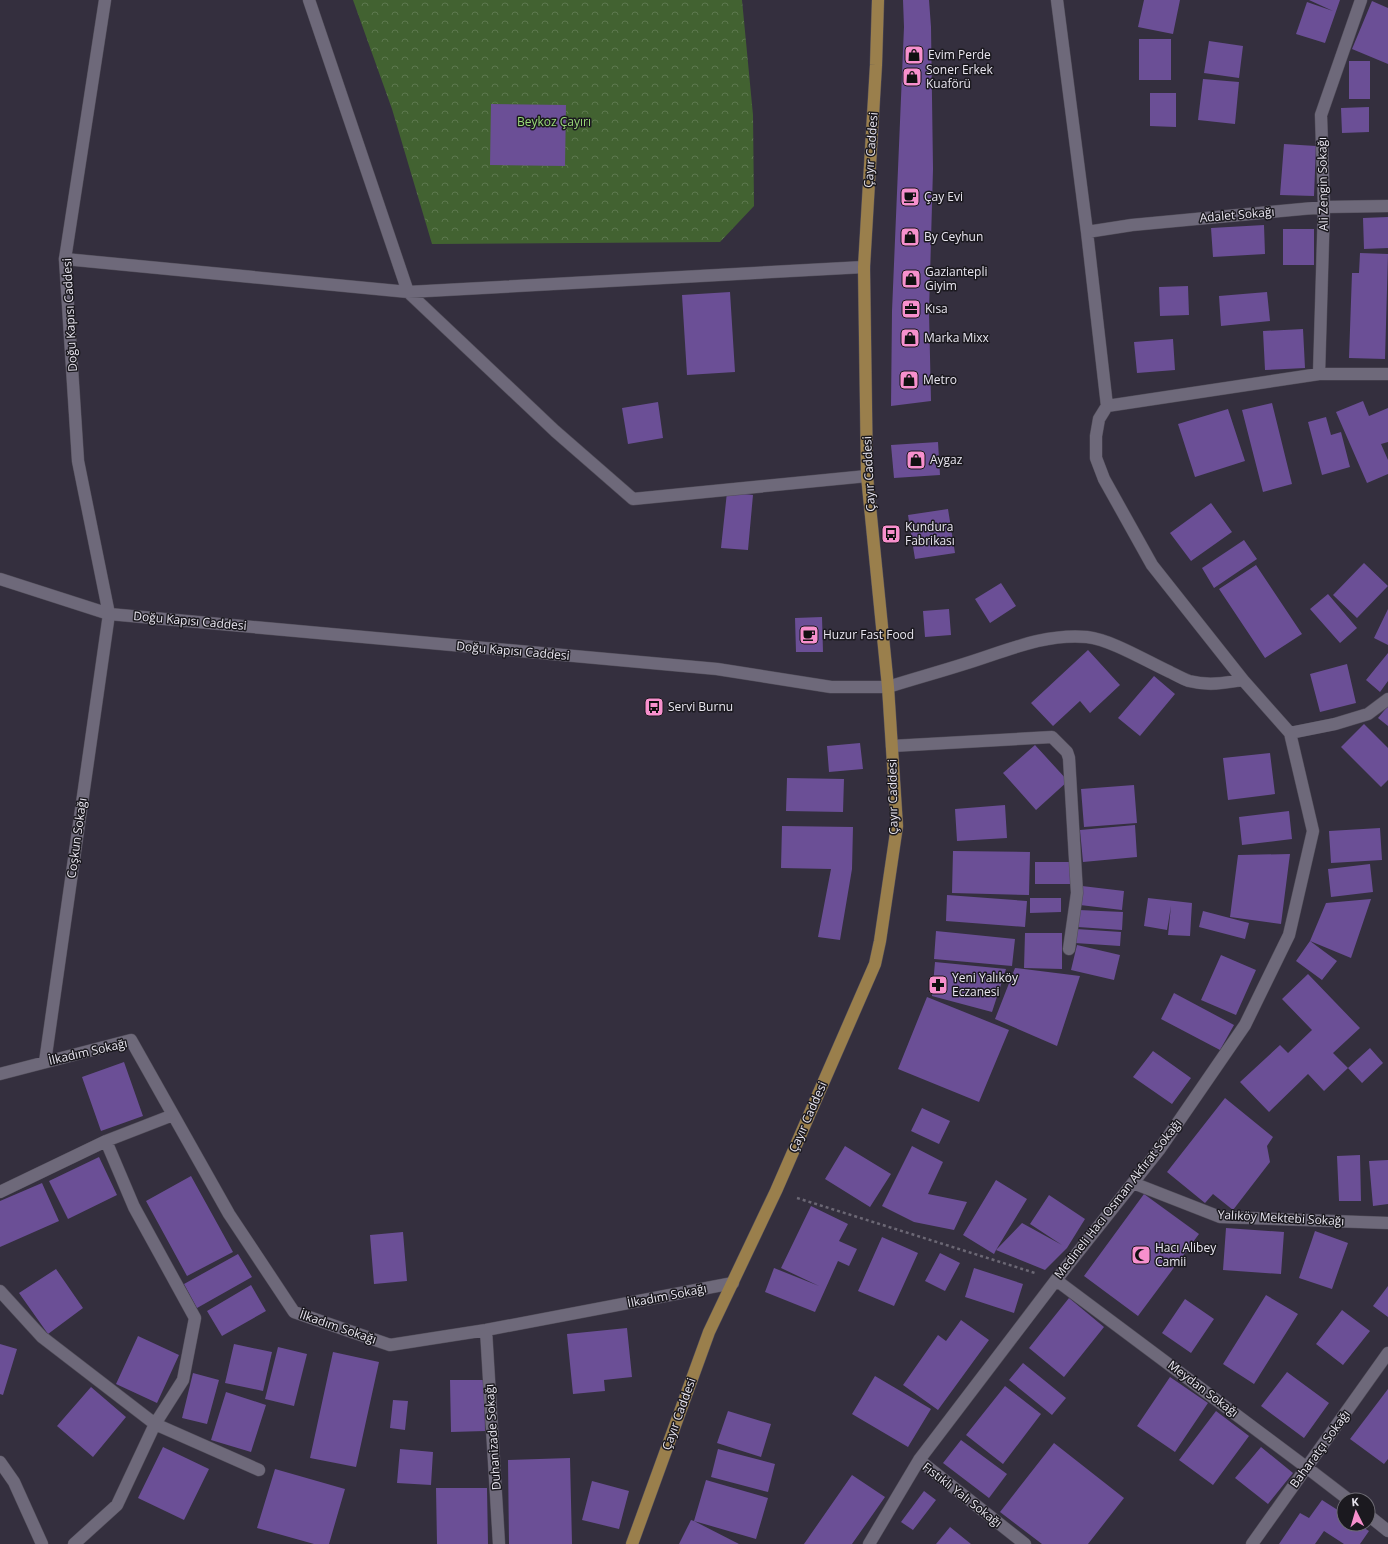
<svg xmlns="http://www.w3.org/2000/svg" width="1388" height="1544" font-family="'Open Sans',sans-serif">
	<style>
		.park { fill: url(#park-crowns) }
		.building { fill: #6b4f96 }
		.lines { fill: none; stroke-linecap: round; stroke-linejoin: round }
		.lane-casing { stroke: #514d59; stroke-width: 13 }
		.street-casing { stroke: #514d59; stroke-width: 13 }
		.secondary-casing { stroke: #514d59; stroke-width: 13 }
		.primary-casing { stroke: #514d59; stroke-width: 13 }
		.path { stroke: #6b6774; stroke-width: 2.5; stroke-dasharray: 3 3; stroke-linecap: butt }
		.lane { stroke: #6e697a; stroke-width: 12 }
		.street { stroke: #6e697a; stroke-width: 12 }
		.secondary { stroke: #6e697a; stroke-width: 12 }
		.primary { stroke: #9a7f4c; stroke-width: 12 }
		.labels { text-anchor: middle; stroke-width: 3; stroke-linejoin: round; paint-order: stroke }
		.poi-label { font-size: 12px; fill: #e9e6f0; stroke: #1b191f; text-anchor: start }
		.park-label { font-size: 12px; fill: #99d978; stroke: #1b191f }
		.street-label { font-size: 12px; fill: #e9e6f0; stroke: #1b191f }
	</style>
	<defs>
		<pattern id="park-crowns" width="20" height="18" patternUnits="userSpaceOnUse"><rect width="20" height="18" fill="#426231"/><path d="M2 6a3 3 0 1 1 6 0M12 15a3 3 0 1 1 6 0" fill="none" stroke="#5d784f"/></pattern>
	</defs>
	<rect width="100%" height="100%" fill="#342f3e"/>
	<!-- park -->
	<path class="park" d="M353,0H742L753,115L754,206L720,242L432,244L392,109Z"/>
	<!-- building -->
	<path class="building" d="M903,0H929L931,27L933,169L929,312L931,401L891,406L892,311L904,27Z
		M1144,0H1180L1173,34L1138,27Z
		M1309,0H1340L1325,43L1296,34L1307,2L1333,11Z
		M1372,1L1388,8V64L1352,49Z
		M1139,39H1171V80H1139Z
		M1209,41L1243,46L1239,78L1204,73Z
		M1349,61H1370V99H1349Z
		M1203,79L1239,82L1235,124L1198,120Z
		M1150,93H1176V127L1150,126Z
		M491,104L566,105L565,166L490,165Z
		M1369,107V132L1342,133L1341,108Z
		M1284,144L1316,146L1314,196L1280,195Z
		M1388,217V248L1364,249L1363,218Z
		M1264,225L1265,254L1213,257L1211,228Z
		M1283,229H1314V265H1283Z
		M1360,253L1388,254L1385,359L1349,358L1352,273H1359Z
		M1188,286L1189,315L1160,316L1159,287Z
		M730,292L735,372L687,375L682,295Z
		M1267,292L1270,321L1221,326L1219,296Z
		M1303,329L1305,368L1265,370L1263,331Z
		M1173,339L1175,370L1137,373L1134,342Z
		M1363,401L1369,416L1388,408V442L1381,444L1388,460V474L1367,483L1336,412Z
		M658,402L663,438L628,444L622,408Z
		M1272,403L1292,484L1263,492L1242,410Z
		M1228,409L1245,461L1195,477L1178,424Z
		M1326,417L1331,435L1341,432L1350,467L1322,475L1308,422Z
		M938,442L940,475L894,478L891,445Z
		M727,492L753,495L748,550L721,548Z
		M1211,503L1232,532L1191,561L1170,533Z
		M948,509L955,553L915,559L908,515Z
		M1244,540L1257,559L1214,588L1202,568Z
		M1364,563L1388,586L1357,618L1333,595Z
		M1256,565L1302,634L1265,658L1219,589Z
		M1001,583L1016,606L990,623L975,599Z
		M1328,594L1357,628L1340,643L1310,609Z
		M949,609L951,635L925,637L923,611Z
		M1388,609V645L1374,638Z
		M822,617L823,652H796L795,618Z
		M1088,650L1120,685L1090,713L1080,701L1053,726L1031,703Z
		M1388,653V681L1380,692L1366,680Z
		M1347,664L1356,703L1320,712L1310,674Z
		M1154,676L1175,694L1140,736L1118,718Z
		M1388,706V726L1378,718Z
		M1364,724L1388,748V780L1381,787L1341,747Z
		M860,743L863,769L829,772L827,746Z
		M1035,745L1068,781L1036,810L1003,773Z
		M1270,753L1275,794L1228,800L1223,758Z
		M787,778L844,779L843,812L786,811Z
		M1134,785L1137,823L1084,827L1081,789Z
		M1005,805L1007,838L957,841L955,809Z
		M1289,811L1292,839L1242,845L1239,817Z
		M1135,825L1137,857L1083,862L1080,830Z
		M782,826L853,827L852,869L840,940L818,937L831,869L781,868Z
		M1380,828L1382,860L1331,863L1329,831Z
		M953,851L1030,852L1029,895L952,893Z
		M1290,854L1281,924L1230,917L1238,855Z
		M1035,862H1070V884H1035Z
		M1370,864L1373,892L1331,897L1328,869Z
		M1082,886L1124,891L1122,910L1080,905Z
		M947,895L1027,901L1025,927L946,921Z
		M1030,898H1061V912L1030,913Z
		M1148,898L1192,903L1190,936L1168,935L1171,906L1167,930L1144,926Z
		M1371,899L1351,958L1310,941L1337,961L1322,980L1296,961L1310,941L1326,903Z
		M1079,910L1123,912L1122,930L1078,927Z
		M1203,911L1249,923L1245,939L1199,927Z
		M1076,929L1121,932L1120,946L1075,943Z
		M936,931L1015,939L1012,966L934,959Z
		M1025,933H1062V969L1024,968Z
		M1077,945L1120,955L1114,980L1071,970Z
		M1221,955L1256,970L1236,1015L1201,1000Z
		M935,962L1006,969L992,1012L932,996Z
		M1015,968L1080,976L1057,1046L995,1019Z
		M1308,974L1360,1028L1333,1053L1348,1068L1324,1091L1308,1074L1269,1112L1240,1082L1280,1045L1288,1053L1312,1030L1282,999Z
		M1174,993L1234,1025L1220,1050L1161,1019Z
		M927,997L1009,1030L979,1102L898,1069Z
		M1370,1048L1383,1063L1362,1083L1348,1068Z
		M1153,1051L1191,1078L1172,1104L1133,1077Z
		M124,1062L143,1116L101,1131L82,1077Z
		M1225,1098L1273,1137L1267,1146L1270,1162L1233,1210L1213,1194L1205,1203L1167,1172Z
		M922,1108L950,1121L939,1144L911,1131Z
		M845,1146L891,1174L870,1207L825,1179Z
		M912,1146L943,1162L928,1194L967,1202L954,1230L914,1222L882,1206Z
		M1360,1155L1361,1201H1339L1337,1156Z
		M99,1157L117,1195L68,1219L49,1181Z
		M1388,1160V1204L1373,1206L1369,1161Z
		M191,1176L233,1252L187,1276L146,1201Z
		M996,1180L1027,1199L996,1250L1022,1223L1062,1245L1030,1224L1049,1195L1085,1219L1067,1248L1045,1270L996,1250L994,1254L963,1235Z
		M42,1183L59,1221L0,1247V1201Z
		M1144,1194L1199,1234L1138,1316L1084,1276Z
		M811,1206L848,1224L839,1241L857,1249L849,1266L838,1261L815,1312L765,1292L774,1268L819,1286L781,1268Z
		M1226,1228L1284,1232L1281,1274L1223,1270Z
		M1315,1231L1348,1243L1332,1289L1299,1278Z
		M403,1232L407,1281L374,1284L370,1235Z
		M882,1237L918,1253L894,1306L858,1291Z
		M940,1253L960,1263L945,1291L925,1281Z
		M238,1254L252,1277L197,1308L184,1284Z
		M974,1268L1023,1284L1014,1313L965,1297Z
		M56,1269L83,1308L48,1334L19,1293Z
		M251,1285L266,1311L222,1336L207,1311Z
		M1388,1286V1317L1373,1306Z
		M1266,1295L1298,1314L1254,1384L1223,1364Z
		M1069,1298L1104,1327L1064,1377L1029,1348Z
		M1185,1299L1214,1319L1191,1353L1162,1333Z
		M1342,1310L1370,1331L1343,1365L1316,1344Z
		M961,1320L989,1340L938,1410L903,1385L938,1335L946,1341Z
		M627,1328L632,1377L604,1380L605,1391L573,1394L567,1334Z
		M138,1336L179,1355L157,1403L116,1384Z
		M0,1344L17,1349L3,1395L0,1394Z
		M234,1344L272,1352L263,1391L225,1383Z
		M278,1347L307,1354L294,1406L265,1399Z
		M333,1352L379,1362L356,1467L310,1458Z
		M1023,1363L1066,1398L1052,1415L1009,1380Z
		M1287,1372L1329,1403L1304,1438L1261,1406Z
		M193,1373L219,1380L207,1424L182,1418Z
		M875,1376L931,1409L908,1447L852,1414Z
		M1170,1377L1208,1403L1175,1452L1137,1426Z
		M450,1380H484L485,1431L451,1432Z
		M1005,1386L1041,1414L1003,1464L966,1435Z
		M91,1387L126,1417L93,1457L57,1426Z
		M1388,1389V1459L1384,1464L1350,1439Z
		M226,1392L266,1405L251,1452L211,1440Z
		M393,1400L408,1401L405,1430L390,1428Z
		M728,1411L771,1424L761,1457L717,1443Z
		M1216,1411L1249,1436L1213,1485L1179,1460Z
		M961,1440L1007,1474L989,1498L943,1463Z
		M1054,1443L1124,1498L1088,1544H1042L1000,1512Z
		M163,1447L209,1469L184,1520L138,1498Z
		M1261,1447L1293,1473L1268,1504L1235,1478Z
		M400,1449L433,1452L431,1485L397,1483Z
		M718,1449L775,1464L768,1492L711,1477Z
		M570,1458L572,1544H509L508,1460Z
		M275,1469L345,1489L329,1544H314L257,1528Z
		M852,1475L885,1497L852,1544H804Z
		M706,1480L768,1498L756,1539L694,1521L739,1544H679L691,1520L694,1521Z
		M592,1481L629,1491L619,1529L582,1520Z
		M436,1488H487L488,1544H437Z
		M924,1491L936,1500L913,1530L901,1522Z
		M1322,1500L1344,1514V1524H1358L1369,1531L1360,1544H1344L1324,1531L1315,1544H1279L1300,1513L1309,1518Z
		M950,1527L971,1544H936Z"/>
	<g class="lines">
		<!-- lane casing -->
		<g class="lane-casing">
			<path id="lane" d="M892,746L1052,737L1067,752L1069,758L1077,893L1069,949"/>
		</g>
		<!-- street casing -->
		<g class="street-casing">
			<path id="street" d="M309,0L408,292L555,431L633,499L867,476
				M1087,232L1132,225L1324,207L1388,206
				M65,259L408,292L864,267
				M1319,374L1324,207L1321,115L1361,0
				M1107,406L1319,374H1388
				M888,687C913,679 939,672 964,664C1004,652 1043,633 1087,637C1112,640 1146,661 1170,672C1176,675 1183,679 1189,681C1208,686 1225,683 1243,680
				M1290,733L1335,724L1368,714L1388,699
				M45,1062L109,614
				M0,1074L131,1040L229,1214L294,1312L390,1345L486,1330L733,1283
				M1133,1183L1220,1217L1388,1223
				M0,1192L106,1141L173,1115
				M1056,1280L1306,1467L1349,1500
				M0,1291L42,1337L155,1424L259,1470
				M486,1330L499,1544
				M919,1460L1025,1544
				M0,1462L14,1482L42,1544
				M1368,1515L1388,1531
				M74,1544L117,1505L155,1424L183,1380L195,1318L134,1207L106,1141
				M869,1544L919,1460L1056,1280L1159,1150L1245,1025L1289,935L1313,831L1290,733L1243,680L1152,565L1104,479L1096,458V436L1099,419L1107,406L1087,232L1057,0
				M1252,1544L1388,1353"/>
		</g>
		<!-- secondary casing -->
		<g class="secondary-casing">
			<path id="secondary" d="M105,0L65,259L78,461L109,614
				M0,579L109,614L717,669L831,687H888"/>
		</g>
		<!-- primary casing -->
		<g class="primary-casing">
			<path id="primary" d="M632,1544L709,1332L776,1191L875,964L880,941L897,826L888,687L867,476L864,267L876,65L878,0"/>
		</g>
		<!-- path -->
		<path class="path" d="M797,1198L1035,1273"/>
		<!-- lane -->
		<use href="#lane" class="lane"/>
		<!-- street -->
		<use href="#street" class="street"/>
		<!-- secondary -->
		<use href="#secondary" class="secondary"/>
		<!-- primary -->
		<use href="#primary" class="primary"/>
	</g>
	<!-- icons -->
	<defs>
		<g id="shop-square" transform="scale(1)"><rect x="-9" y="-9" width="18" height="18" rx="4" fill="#f790cd" stroke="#1b191f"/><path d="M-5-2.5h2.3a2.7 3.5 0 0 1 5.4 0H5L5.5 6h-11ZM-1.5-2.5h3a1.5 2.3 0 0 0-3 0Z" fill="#111"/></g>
		<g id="cafe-square" transform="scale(1)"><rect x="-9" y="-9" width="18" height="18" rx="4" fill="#f790cd" stroke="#1b191f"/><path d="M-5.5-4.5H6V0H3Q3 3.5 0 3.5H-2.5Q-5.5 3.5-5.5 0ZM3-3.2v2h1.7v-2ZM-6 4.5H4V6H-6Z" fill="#111"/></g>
		<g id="office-square" transform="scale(1)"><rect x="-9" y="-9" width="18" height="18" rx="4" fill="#f790cd" stroke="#1b191f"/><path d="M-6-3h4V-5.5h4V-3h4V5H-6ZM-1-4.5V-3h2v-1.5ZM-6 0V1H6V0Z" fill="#111"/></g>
		<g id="bus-square" transform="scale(1)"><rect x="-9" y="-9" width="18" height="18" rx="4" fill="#f790cd" stroke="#1b191f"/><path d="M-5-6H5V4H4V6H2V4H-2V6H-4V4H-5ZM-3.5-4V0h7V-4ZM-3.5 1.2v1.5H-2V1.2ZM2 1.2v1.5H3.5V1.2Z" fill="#111"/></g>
		<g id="pharmacy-square" transform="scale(1)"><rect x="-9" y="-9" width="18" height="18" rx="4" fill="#f790cd" stroke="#1b191f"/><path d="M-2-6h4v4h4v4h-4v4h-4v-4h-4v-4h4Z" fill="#111"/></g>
		<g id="mosque-square" transform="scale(1)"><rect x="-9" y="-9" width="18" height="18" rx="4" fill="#f790cd" stroke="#1b191f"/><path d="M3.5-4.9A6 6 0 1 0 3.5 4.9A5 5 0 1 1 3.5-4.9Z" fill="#111"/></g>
	</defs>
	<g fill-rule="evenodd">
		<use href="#shop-square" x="914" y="55"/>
		<use href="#shop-square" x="912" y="77"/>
		<use href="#cafe-square" x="910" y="197"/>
		<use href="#shop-square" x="910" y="237"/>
		<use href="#shop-square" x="911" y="279"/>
		<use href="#office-square" x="911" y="309"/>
		<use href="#shop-square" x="910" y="338"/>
		<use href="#shop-square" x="909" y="380"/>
		<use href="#shop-square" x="916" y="460"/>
		<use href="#bus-square" x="891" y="534"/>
		<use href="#cafe-square" x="809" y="635"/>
		<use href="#bus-square" x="654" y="707"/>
		<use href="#pharmacy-square" x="938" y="985"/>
		<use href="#mosque-square" x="1141" y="1255"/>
	</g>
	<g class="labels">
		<!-- poi labels -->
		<g class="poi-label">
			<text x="928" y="59">Evim Perde</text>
			<text x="926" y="74">Soner Erkek<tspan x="926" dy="14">Kuaförü</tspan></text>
			<text x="924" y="201">Çay Evi</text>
			<text x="924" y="241">By Ceyhun</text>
			<text x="925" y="276">Gaziantepli<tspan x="925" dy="14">Giyim</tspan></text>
			<text x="925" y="313">Kısa</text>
			<text x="924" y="342">Marka Mixx</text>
			<text x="923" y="384">Metro</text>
			<text x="930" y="464">Aygaz</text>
			<text x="905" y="531">Kundura<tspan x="905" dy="14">Fabrikası</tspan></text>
			<text x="823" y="639">Huzur Fast Food</text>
			<text x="668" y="711">Servi Burnu</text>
			<text x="952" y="982">Yeni Yalıköy<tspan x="952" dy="14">Eczanesi</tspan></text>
			<text x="1155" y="1252">Hacı Alibey<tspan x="1155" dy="14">Camii</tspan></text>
		</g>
		<!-- park labels -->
		<g class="park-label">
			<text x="554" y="126">Beykoz Çayırı</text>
		</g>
		<!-- street labels -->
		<g class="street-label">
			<text transform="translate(871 150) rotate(-86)" y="4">Çayır Caddesi</text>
			<text transform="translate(1323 184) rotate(-91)" y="4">Ali Zengin Sokağı</text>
			<text transform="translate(1237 215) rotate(-5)" y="4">Adalet Sokağı</text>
			<text transform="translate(70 315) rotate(-93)" y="4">Doğu Kapısı Caddesi</text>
			<text transform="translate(869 474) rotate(-93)" y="4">Çayır Caddesi</text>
			<text transform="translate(190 621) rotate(5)" y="4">Doğu Kapısı Caddesi</text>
			<text transform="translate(513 651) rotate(5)" y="4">Doğu Kapısı Caddesi</text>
			<text transform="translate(893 797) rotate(-91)" y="4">Çayır Caddesi</text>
			<text transform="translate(77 838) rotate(-82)" y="4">Coşkun Sokağı</text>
			<text transform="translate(88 1052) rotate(-13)" y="4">İlkadım Sokağı</text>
			<text transform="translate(808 1117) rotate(-66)" y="4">Çayır Caddesi</text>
			<text transform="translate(1118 1199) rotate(-52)" y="4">Medineli Hacı Osman Akfırat Sokağı</text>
			<text transform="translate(1281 1218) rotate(3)" y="4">Yalıköy Mektebi Sokağı</text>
			<text transform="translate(667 1296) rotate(-11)" y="4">İlkadım Sokağı</text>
			<text transform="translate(338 1327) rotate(19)" y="4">İlkadım Sokağı</text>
			<text transform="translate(1203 1389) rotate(37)" y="4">Meydan Sokağı</text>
			<text transform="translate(679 1414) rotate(-70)" y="4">Çayır Caddesi</text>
			<text transform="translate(493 1437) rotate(-94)" y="4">Duhanizade Sokağı</text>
			<text transform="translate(1320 1449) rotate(-54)" y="4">Baharatçı Sokağı</text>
			<text transform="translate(962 1495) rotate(38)" y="4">Fıstıklı Yalı Sokağı</text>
		</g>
	</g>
	<!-- north arrow -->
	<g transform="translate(1356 1512) rotate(355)"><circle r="19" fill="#1b191f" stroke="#6d6b73"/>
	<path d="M0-3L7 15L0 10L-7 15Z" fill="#f790cd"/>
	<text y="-6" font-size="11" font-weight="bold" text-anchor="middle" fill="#e9e6f0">K</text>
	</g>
</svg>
